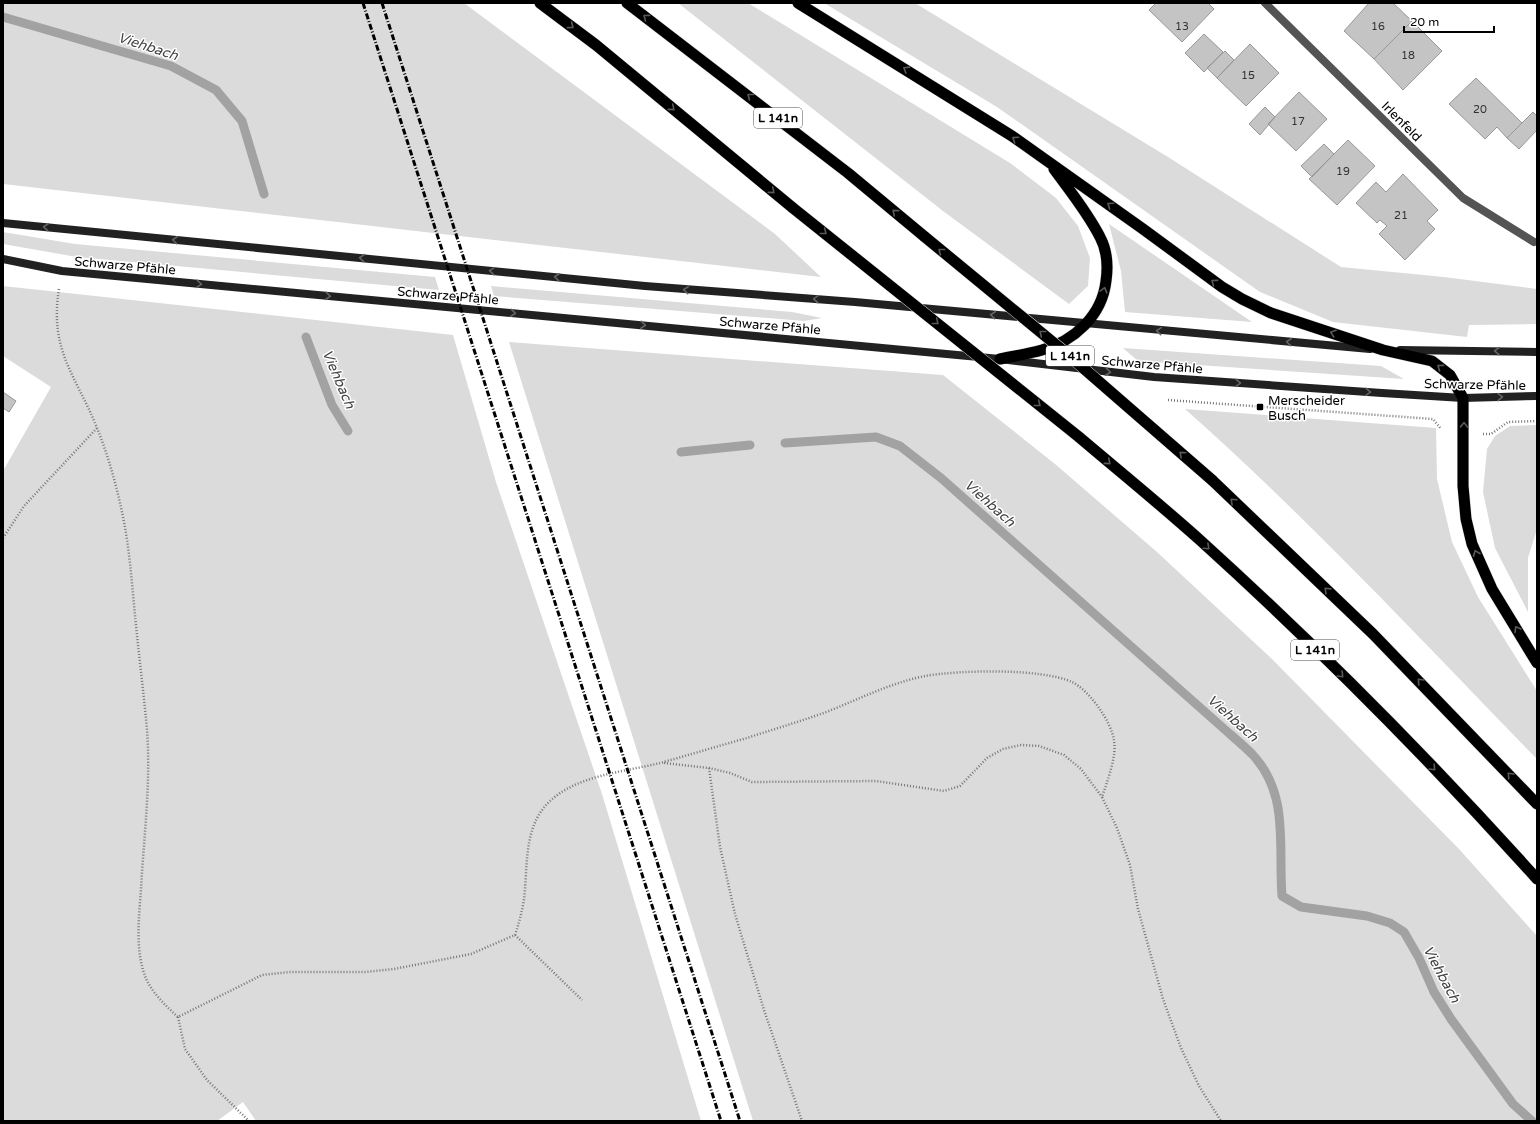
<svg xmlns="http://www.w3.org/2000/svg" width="1540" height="1124" font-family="'Varela Round',sans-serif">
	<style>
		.green { fill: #dbdbdb }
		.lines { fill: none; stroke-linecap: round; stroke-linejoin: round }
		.stream { stroke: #a2a2a2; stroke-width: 9 }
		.building { fill: #c4c4c4; stroke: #989898 }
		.trunk-casing { stroke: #dbdbdb; stroke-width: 12 }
		.path { stroke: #767676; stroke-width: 2.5; stroke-dasharray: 1 2; stroke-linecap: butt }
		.minor { stroke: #545454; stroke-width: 8 }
		.secondary { stroke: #212121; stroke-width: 8 }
		.trunk { stroke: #000; stroke-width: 11 }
		.rail { stroke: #000; stroke-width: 3; stroke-dasharray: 6 2 1 2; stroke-linecap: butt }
		.trunk-bridge-casing { stroke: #dbdbdb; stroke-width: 12; stroke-linecap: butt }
		.trunk-bridge { stroke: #000; stroke-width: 11 }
		.oneway { stroke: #595959 }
		.oneway2 { stroke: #646464 }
		.poi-dot { fill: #000; stroke: #fff; stroke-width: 1.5 }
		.labels { text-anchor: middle; stroke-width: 3; stroke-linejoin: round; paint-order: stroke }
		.number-label { font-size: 11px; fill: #313131 }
		.shield { fill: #fff; stroke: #4c4c4c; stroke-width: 1 }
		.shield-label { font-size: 12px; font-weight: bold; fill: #000 }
		.street-label { font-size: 13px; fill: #000; stroke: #fff }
		.poi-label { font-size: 13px; fill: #000; stroke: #fff; text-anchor: start }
		.water-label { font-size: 14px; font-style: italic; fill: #434343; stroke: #fff }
	</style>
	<rect width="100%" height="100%" fill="#fff"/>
	<!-- green -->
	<path class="green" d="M3,3H464L775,234L821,277L3,184Z
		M678,3H748L1010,163L1056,198L1078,226L1090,258L1088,286L1069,304L943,211Z
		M824,3H915L1168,157L1341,267L1444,277L1537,289V324L1469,325L1467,337L1333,322L1260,292L997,107Z
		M1109,224L1252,322L1125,312L1121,271Z
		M3,232L75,244L435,277L439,290L77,257L3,244Z
		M3,286L453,335L496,482L602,794L701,1121H256L243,1102L217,1121H3V471L51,387L3,356Z
		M491,286L792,312L822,318L804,321L494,296Z
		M509,342L943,375L1055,464L1157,552L1272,659L1459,849L1537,936V1121H753Z
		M1123,348L1381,366L1404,379L1138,361Z
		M1185,409L1436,428L1437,479L1452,542L1478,597L1537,691V759C1422,641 1309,519 1185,409Z
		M1537,425V529L1528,558V612L1495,548L1483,492L1487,449L1495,436L1510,426Z"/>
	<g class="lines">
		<!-- stream -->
		<path class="stream" d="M3,17L171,66L216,90L242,121L264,194
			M306,337L332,405L348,431
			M785,443L876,437L900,446L941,478L1222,727C1232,736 1243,745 1252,754C1290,794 1278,846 1282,896L1301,907L1367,916L1390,923L1404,932L1419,958L1434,992L1451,1019L1513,1104L1532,1121
			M681,452L750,445"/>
	</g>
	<!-- building -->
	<path class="building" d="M1156,3H1208L1214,9L1182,42L1149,10Z
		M1369,3H1393L1412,21L1374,59L1344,31Z
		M1412,21L1442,51L1403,90L1374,59Z
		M1204,34L1223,52L1204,72L1185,53Z
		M1250,44L1279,73L1246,106L1217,78Z
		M1225,51L1234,60L1217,78L1207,68Z
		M1476,78L1522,123L1507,138L1497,127L1485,139L1449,104Z
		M1299,92L1327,119L1296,151L1268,124Z
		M1265,107L1275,117L1260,135L1249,124Z
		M1533,112L1537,116V130L1519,149L1507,138Z
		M1348,140L1375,166L1337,205L1309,179Z
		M1324,144L1334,154L1312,177L1301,166Z
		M1403,174L1438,210L1427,221L1435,229L1405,260L1379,234L1387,226L1380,220L1377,223L1356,203L1376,182L1386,192Z
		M3,392L16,401L9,412L3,408Z"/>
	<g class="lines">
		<!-- trunk casing -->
		<g class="trunk-casing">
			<path id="trunk" d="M540,3L596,45L793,208
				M627,3L848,173L925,237
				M798,3L1012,136L1143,229L1222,287L1242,299L1271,313L1383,350L1432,361L1450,375L1463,398V486L1466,519L1472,544L1492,589L1537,663
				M1000,359C1014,356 1028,354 1042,350C1074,341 1102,316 1106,281C1108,267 1107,250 1100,237C1088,213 1070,191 1054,169
				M1079,437C1119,471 1161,505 1201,541C1318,647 1431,761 1537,879
				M1212,480L1373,634L1537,804"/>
		</g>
		<!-- path -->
		<path class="path" d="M59,289C49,351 76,375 97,428C108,455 116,484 122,512C130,549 132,587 136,625C139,656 143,688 146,719C152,775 144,833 141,889C139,917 135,949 145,976C151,992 166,1006 178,1017L262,975L290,972H365L394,969L471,954L515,935C519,923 522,912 524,899C528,867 523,827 549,802C577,775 624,772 660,763C689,755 718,746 747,738C774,729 802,721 829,711C861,698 891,683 925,676C959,670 1041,668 1072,682C1089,690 1112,722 1114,741C1117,756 1107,782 1102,797L1117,828L1130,865L1138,909L1163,999L1181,1048L1199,1086L1221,1121
			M1168,400L1433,419L1441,429
			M1483,434H1491L1508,422L1537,421
			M3,538L24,506L97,428
			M664,763L709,768L730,773L752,782L876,781L944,791L960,786L987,758L1003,749L1021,745L1039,746L1064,755L1081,769L1102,797
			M709,768L720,847L735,914L764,1010L802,1121
			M515,935L582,1000
			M178,1017L185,1049L207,1080L249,1121"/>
		<!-- minor -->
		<path class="minor" d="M1265,3L1463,198L1534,242"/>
		<!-- secondary -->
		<path class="secondary" d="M3,223L645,286L855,302L1370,349
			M3,259L62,271L1000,359L1154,377L1382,393L1463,398L1537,396
			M1400,350L1537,352"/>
		<!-- trunk -->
		<use href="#trunk" class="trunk"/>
		<!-- rail -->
		<path class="rail" d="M363,3L721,1121
			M382,3L740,1121"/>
		<!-- trunk-bridge casing -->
		<g class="trunk-bridge-casing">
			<path id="trunk-bridge" d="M793,208L1079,437
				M925,237L1066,353L1212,480"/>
		</g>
		<!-- trunk-bridge -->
		<use href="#trunk-bridge" class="trunk-bridge"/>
	</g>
	<!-- one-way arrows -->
	<defs><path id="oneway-chevron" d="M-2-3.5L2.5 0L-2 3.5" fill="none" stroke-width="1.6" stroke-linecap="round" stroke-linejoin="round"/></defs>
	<g class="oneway">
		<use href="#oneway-chevron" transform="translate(646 17) rotate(-143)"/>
		<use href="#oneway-chevron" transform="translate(571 26) rotate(37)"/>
		<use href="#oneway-chevron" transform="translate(906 69) rotate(-148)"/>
		<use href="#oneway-chevron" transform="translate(750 96) rotate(-142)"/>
		<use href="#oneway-chevron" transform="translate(672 108) rotate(40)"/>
		<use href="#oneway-chevron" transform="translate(1015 139) rotate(-146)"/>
		<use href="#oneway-chevron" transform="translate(772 191) rotate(40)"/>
		<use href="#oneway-chevron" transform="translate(1110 205) rotate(-145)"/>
		<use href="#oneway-chevron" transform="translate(895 212) rotate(-140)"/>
		<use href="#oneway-chevron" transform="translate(824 232) rotate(39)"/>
		<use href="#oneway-chevron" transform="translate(941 251) rotate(-141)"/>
		<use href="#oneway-chevron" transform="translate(1214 282) rotate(-144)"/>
		<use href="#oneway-chevron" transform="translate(1104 290) rotate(-75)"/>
		<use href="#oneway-chevron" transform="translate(936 322) rotate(39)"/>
		<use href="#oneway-chevron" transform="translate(1042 333) rotate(-141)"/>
		<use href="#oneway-chevron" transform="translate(1333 333) rotate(-161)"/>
		<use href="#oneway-chevron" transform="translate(1440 367) rotate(-144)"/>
		<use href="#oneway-chevron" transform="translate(1038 404) rotate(39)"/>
		<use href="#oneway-chevron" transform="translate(1464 425) rotate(-88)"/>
		<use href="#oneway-chevron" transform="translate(1182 454) rotate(-138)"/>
		<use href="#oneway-chevron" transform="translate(1108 462) rotate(40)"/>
		<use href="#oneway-chevron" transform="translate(1233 501) rotate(-137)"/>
		<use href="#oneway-chevron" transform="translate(1207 547) rotate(43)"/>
		<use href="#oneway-chevron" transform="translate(1476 553) rotate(-112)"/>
		<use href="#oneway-chevron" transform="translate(1327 590) rotate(-136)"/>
		<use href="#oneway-chevron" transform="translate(1517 629) rotate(-121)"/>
		<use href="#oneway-chevron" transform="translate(1341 675) rotate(45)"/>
		<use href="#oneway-chevron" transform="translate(1420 681) rotate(-134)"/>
		<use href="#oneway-chevron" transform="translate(1433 768) rotate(46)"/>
		<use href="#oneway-chevron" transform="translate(1510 775) rotate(-133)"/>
	</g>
	<g class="oneway2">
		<use href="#oneway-chevron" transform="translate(46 227) rotate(-174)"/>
		<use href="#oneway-chevron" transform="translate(175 240) rotate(-174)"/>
		<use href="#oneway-chevron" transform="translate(362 258) rotate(-175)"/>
		<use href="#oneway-chevron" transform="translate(492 271) rotate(-175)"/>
		<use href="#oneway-chevron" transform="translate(557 277) rotate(-174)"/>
		<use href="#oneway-chevron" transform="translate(199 284) rotate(5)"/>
		<use href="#oneway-chevron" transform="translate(686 290) rotate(-175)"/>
		<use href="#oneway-chevron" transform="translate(328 296) rotate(5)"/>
		<use href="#oneway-chevron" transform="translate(816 299) rotate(-176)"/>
		<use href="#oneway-chevron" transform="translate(513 313) rotate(5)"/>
		<use href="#oneway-chevron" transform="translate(993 315) rotate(-174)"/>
		<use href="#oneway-chevron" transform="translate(643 325) rotate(5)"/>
		<use href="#oneway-chevron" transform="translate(1159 331) rotate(-175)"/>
		<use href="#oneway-chevron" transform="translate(1289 342) rotate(-175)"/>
		<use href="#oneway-chevron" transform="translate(1497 351) rotate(-179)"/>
		<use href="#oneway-chevron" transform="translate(1108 372) rotate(7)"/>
		<use href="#oneway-chevron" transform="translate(1238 383) rotate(4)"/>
		<use href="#oneway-chevron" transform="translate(1368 392) rotate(4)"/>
		<use href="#oneway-chevron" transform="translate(1500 397) rotate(-1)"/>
	</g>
	<!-- markers -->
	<rect class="poi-dot" x="1256" y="403" width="8" height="8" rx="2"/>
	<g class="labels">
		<!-- number labels -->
		<g class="number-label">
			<text x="1182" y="30">13</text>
			<text x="1378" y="30">16</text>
			<text x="1408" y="59">18</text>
			<text x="1248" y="79">15</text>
			<text x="1480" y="113">20</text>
			<text x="1298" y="125">17</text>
			<text x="1343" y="175">19</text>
			<text x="1401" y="219">21</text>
		</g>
		<!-- shield labels -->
		<g class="shield">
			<rect x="754" y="108" width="48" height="20" rx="3"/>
			<rect x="1046" y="346" width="48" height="20" rx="3"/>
			<rect x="1291" y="640" width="48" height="20" rx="3"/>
		</g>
		<g class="shield-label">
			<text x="778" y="122">L 141n</text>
			<text x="1070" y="360">L 141n</text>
			<text x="1315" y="654">L 141n</text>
		</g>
		<!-- street labels -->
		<g class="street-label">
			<text transform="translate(1402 121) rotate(45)" y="5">Irlenfeld</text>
			<text transform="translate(125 265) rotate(5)" y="5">Schwarze Pfähle</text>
			<text transform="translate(448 295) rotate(5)" y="5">Schwarze Pfähle</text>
			<text transform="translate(770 325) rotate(5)" y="5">Schwarze Pfähle</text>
			<text transform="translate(1152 364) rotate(5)" y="5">Schwarze Pfähle</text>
			<text transform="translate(1475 384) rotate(1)" y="5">Schwarze Pfähle</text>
		</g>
		<!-- poi labels -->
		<g class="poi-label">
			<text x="1268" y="405">Merscheider<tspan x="1268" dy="15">Busch</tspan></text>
		</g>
		<!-- water labels -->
		<g class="water-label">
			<text transform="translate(148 46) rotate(18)" y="5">Viehbach</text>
			<text transform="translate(339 379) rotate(67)" y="5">Viehbach</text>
			<text transform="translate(990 503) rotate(42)" y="5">Viehbach</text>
			<text transform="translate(1233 718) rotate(42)" y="5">Viehbach</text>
			<text transform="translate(1442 974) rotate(62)" y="5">Viehbach</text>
		</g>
	</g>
	<!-- border -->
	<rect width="1540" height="1124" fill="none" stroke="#000000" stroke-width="8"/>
	<!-- scale -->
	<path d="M1404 26v6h90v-6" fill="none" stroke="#000000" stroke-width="2"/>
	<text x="1410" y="26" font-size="12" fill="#000000" stroke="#ffffff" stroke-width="3" paint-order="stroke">20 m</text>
</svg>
